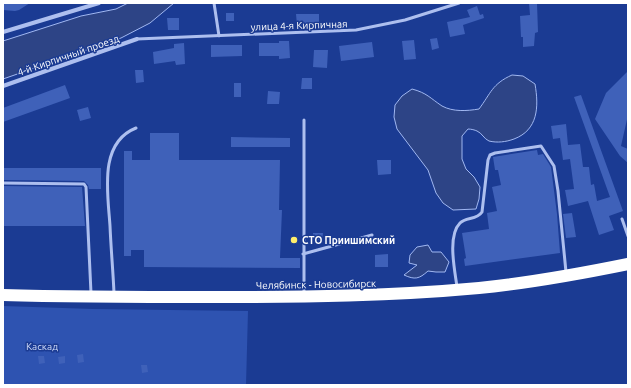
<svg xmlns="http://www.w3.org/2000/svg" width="631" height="388" font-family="Ubuntu,sans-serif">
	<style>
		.green { fill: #2e53b1 }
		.water { fill: #2d4486; stroke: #a0b7f1 }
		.building { fill: #3f61b9 }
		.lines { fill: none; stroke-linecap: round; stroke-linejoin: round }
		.lane { stroke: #adbfef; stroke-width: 3 }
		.street { stroke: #adbfef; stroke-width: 4 }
		.highway { stroke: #fff; stroke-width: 12 }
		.poi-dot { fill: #ffee6b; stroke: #1b3b93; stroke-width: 1.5 }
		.labels { text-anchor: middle; stroke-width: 3; stroke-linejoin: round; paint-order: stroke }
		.street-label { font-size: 10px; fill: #fff; stroke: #1b3b93 }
		.poi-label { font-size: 10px; font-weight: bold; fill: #fff; stroke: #1b3b93; text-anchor: start }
		.park-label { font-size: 10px; fill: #d3defb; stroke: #1b3b93 }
	</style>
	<rect width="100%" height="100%" fill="#1b3b93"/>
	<!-- green -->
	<path class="green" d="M3,306L93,309L248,311L246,385H3Z"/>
	<!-- water -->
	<path class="water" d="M128,3H174L150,23L121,38L3,79V41L81,16L116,9Z
		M512,75L523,76L535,84C539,107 538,130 514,139C506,142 497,143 489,141C484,139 482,133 477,131C475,130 471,129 468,129L462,136V159L466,169L474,177L480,187L479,199L476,209L453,210L443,203L436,193L428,170L397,129L394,117L395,105L402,96L412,89C427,93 430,98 442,106C453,112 467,111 479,109C491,93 492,84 512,75Z
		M428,245L432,252H441L449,262L445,272H436L428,271C419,279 415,280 404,275L417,265L409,263L410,255L417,247Z"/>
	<!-- building -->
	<path class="building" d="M3,3H30L19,10L15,11L3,10Z
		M529,3H537L538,32L535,33L534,46L523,47V37H521L520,16L530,15Z
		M477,6L480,15L483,14L484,18L463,25L465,34L450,37L447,22L470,17L467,10Z
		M226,13H234V21H226Z
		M296,14H319V25H297Z
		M167,18H179V30H168Z
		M437,38L439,48L432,50L430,39Z
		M414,40L416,59L404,60L402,41Z
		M279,41H289L290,58L279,59V56H259V43H279Z
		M372,42L374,57L341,61L339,46Z
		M184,43L185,64L176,65L175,61L154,64L153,52L174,48V44Z
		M211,45H242V56L211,57Z
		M314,50H328L327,68L313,67Z
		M135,70H143L144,82L136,83Z
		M628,71V115L621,146L628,149V163L620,156L595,119L606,93Z
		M302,78H312V89H301Z
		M234,83H241V97H234Z
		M65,85L70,98L3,122V108Z
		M268,91L280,92L279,104H267Z
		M581,95L623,211L609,216L614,230L599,235L588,201L568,206L565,190L574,189L570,159L563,160L560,138L553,139L551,126L566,124L568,145L580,144L583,167H589L591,185L594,184L597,201L610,197L574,97Z
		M88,107L91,118L80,121L77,110Z
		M150,133H179V160H280L279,210H282L280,258H300V268L144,267V250H131V256H124V151H132V160H150Z
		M231,137L290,138V147H231Z
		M537,150L538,155L543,154L551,167L557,214L560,253L465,266L464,259L466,258L462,233L489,229L487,213L497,211L492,187L501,185L498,170H495L493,157Z
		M377,160H391V174L378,175Z
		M3,168H101V189H89L88,185L84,181L3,180Z
		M3,186L82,187L85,226H3Z
		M572,213L576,237L566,238L563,214Z
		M313,233H323L322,240H313Z
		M388,254V267H375V255Z
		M83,354L84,362L78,363L77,355Z
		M38,356H44L45,363L39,364Z
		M65,356V363L59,364L58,357Z
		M141,365H147L148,372L142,373Z"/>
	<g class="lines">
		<!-- lane -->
		<path class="lane" d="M214,3L219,36
			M137,39L356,30L405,20L459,3
			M3,183L84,184L86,187L91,293
			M622,219L628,236
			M303,254L372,235
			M457,287C455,271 447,236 460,223C466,217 477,220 482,212L488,160L490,155L495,153L541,146L554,166L558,191L566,272
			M114,293C113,271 111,249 110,226C108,194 98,143 136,128
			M304,294V120"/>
		<!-- street -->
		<path class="street" d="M3,32L99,3
			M3,86L137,39"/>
		<!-- highway -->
		<path class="highway" d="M3,295C74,297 146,297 217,297C305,297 392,296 479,288C529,283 579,274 628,264"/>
	</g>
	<!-- markers -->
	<circle class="poi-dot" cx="294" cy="240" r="4"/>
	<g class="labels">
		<!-- street labels -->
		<g class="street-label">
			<text transform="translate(299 25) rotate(-2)" y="4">улица 4-я Кирпичная</text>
			<text transform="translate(68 55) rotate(-19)" y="4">4-й Кирпичный проезд</text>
			<text transform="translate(316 284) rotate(-1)" y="4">Челябинск - Новосибирск</text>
		</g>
		<!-- poi labels -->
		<g class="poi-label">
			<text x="302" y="244">СТО Приишимский</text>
		</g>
		<!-- park labels -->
		<g class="park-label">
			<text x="42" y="350">Каскад</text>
		</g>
	</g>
	<!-- border -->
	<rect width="631" height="388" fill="none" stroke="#ffffff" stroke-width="8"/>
</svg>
